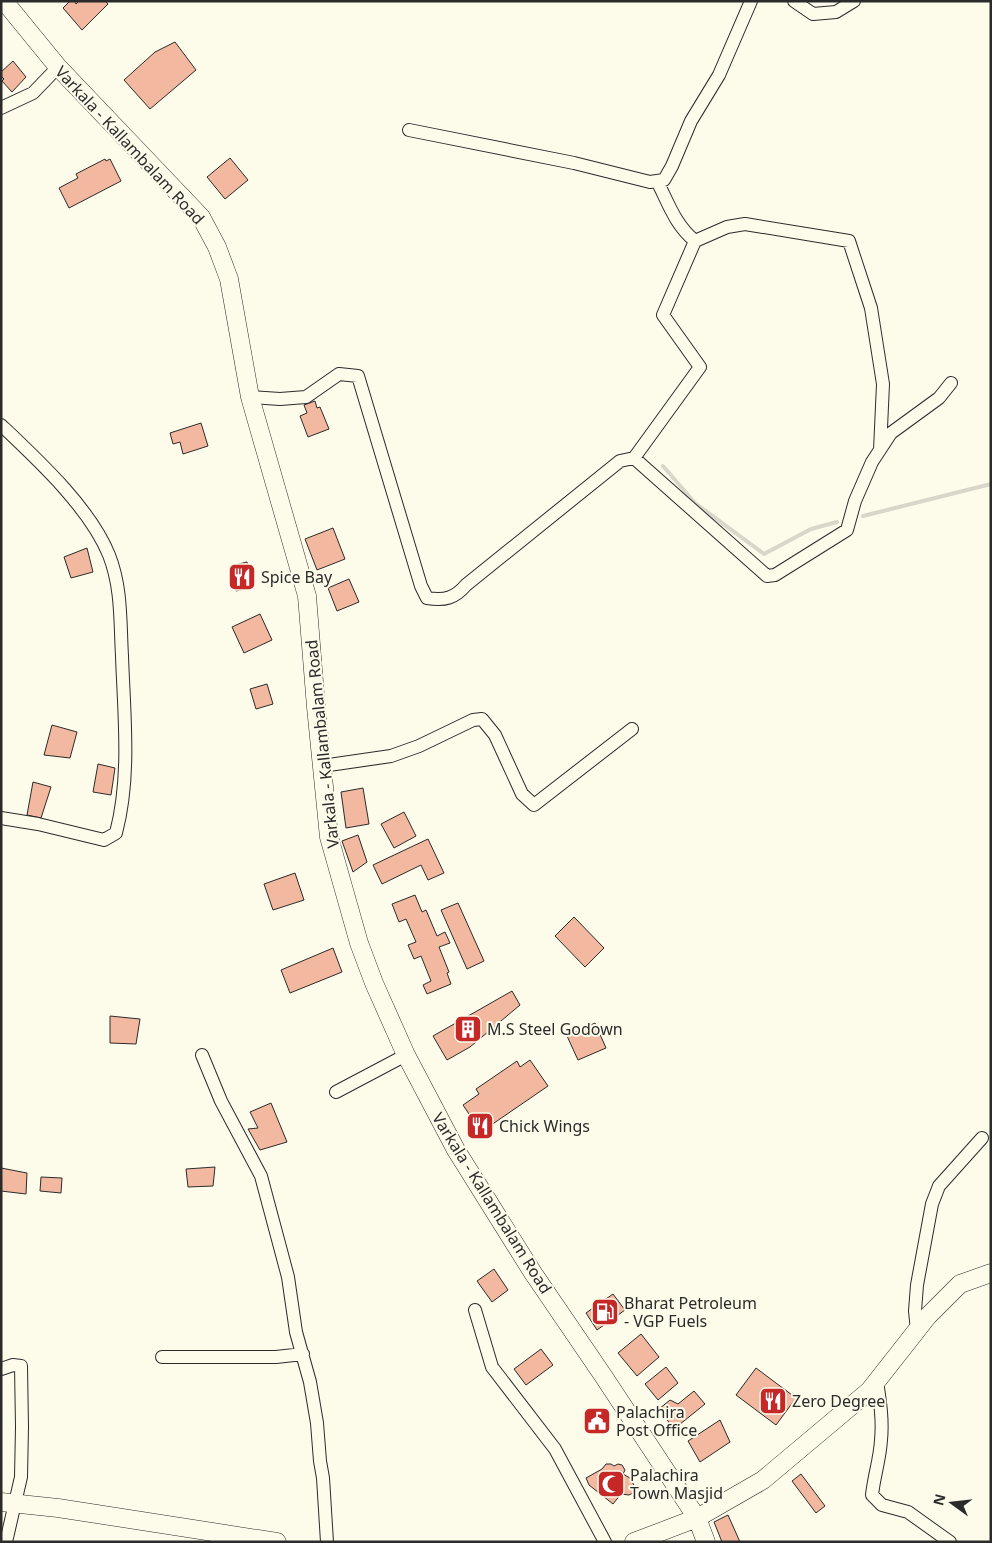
<svg xmlns="http://www.w3.org/2000/svg" width="992" height="1543" font-family="'Noto Sans',sans-serif">
	<style>
		.lines { fill: none; stroke-linecap: round; stroke-linejoin: round }
		.stream { stroke: #d8d7c9; stroke-width: 4 }
		.building { fill: #f2b8a0; stroke: #2b2b2b }
		.street-casing { stroke: #2b2b2b; stroke-width: 14 }
		.secondary-casing { stroke: #2b2b2b; stroke-width: 19 }
		.street { stroke: #fdfbea; stroke-width: 12 }
		.secondary { stroke: #fdfbea; stroke-width: 18 }
		.labels { text-anchor: middle; stroke-width: 4; stroke-linejoin: round; paint-order: stroke }
		.street-label { font-size: 16px; fill: #2b2b2b; stroke: #fdfbea }
		.poi-label { font-size: 16px; fill: #2b2b2b; stroke: #fdfbea; text-anchor: start }
	</style>
	<rect width="100%" height="100%" fill="#fdfbea"/>
	<g class="lines">
		<!-- stream -->
		<path class="stream" d="M663,466L695,503L764,554L811,529L837,522
			M863,516L991,484"/>
	</g>
	<!-- building -->
	<path class="building" d="M70,1H74L76,4L79,1H105L108,4L82,30L63,8Z
		M175,42L196,70L150,109L124,80L155,52Z
		M13,61L26,77L12,92L2,81L4,79L1,76V72Z
		M230,158L248,180L225,199L207,177Z
		M105,159L106,161L110,159L121,181L69,208L59,188L78,178L76,174Z
		M315,401L317,408L320,407L329,429L308,437L300,416L307,413L304,405Z
		M201,423L208,446L183,454L180,442L173,444L170,433Z
		M333,528L345,559L317,570L305,539Z
		M87,548L93,572L71,578L64,557Z
		M247,562L253,587L236,591L231,566Z
		M349,579L359,602L337,611L328,588Z
		M260,614L272,640L244,653L232,627Z
		M267,684L273,704L256,709L250,689Z
		M52,725L77,732L70,758L44,755Z
		M98,764L115,768L111,795L93,792Z
		M33,782L51,787L41,818L27,815Z
		M363,788L369,824L346,828L341,792Z
		M404,812L416,836L394,848L381,824Z
		M358,835L367,862L353,872L342,841Z
		M428,839L444,873L428,880L421,865L382,884L373,865Z
		M295,873L304,900L273,910L264,884Z
		M415,895L422,912L426,910L437,936L445,932L450,943L439,947L449,972L447,973L451,984L427,994L423,985L431,981L421,956L414,959L408,945L416,942L406,919L399,922L392,904Z
		M458,903L484,961L467,969L441,910Z
		M574,917L604,948L585,967L555,936Z
		M333,948L342,972L290,993L281,970Z
		M512,991L520,1005L470,1047L447,1060L433,1036Z
		M110,1016L140,1019L136,1044L110,1043Z
		M595,1023L606,1048L578,1060L567,1036Z
		M530,1060L548,1086L481,1132L463,1105L479,1094L476,1089L517,1061L520,1067Z
		M271,1103L287,1142L260,1150L248,1129L258,1128L250,1112Z
		M215,1167L213,1186L188,1187L186,1169Z
		M1,1168L27,1173L26,1194L1,1191Z
		M41,1177L62,1178L61,1193L40,1191Z
		M494,1269L508,1290L492,1302L477,1281Z
		M613,1294L625,1310L597,1330L586,1313Z
		M641,1334L659,1357L637,1376L618,1353Z
		M541,1349L553,1365L526,1385L514,1369Z
		M666,1367L678,1383L658,1400L645,1384Z
		M756,1368L796,1398L776,1425L736,1395Z
		M694,1391L705,1404L674,1429L659,1409L670,1400L678,1404Z
		M599,1410L609,1427L595,1434L587,1419Z
		M720,1420L730,1442L700,1462L688,1441Z
		M606,1464H611L614,1466L618,1464L622,1465L625,1470L623,1474L630,1478L635,1487L633,1493L629,1495L621,1494L613,1504L589,1485L586,1478L602,1469Z
		M801,1474L825,1506L816,1513L792,1481Z
		M728,1515L740,1542H722L714,1522Z"/>
	<g class="lines">
		<!-- street casing -->
		<g class="street-casing">
			<path id="street" d="M794,1L813,14L836,12L854,1
				M1,108L33,93L58,67
				M409,130L574,163L650,182L664,180L672,166L691,121L719,75L751,1
				M657,181C668,202 675,225 695,241L727,227L745,224L849,241L871,308L883,384L880,450
				M250,397L280,399L306,397L339,374L358,376L421,586L427,598C445,601 455,598 466,585L620,461L634,458L767,576L775,575L847,530L855,501L872,462L891,433L939,398L951,383
				M1,425C38,460 90,508 109,555C122,588 120,622 122,656C124,715 131,776 116,833L104,840L38,824L1,818
				M634,458L700,367L663,315L695,241
				M322,766L391,756L419,746L473,720L482,719L495,735L522,794L534,805L632,729
				M202,1055L221,1101L261,1176L288,1277L296,1332L310,1382L317,1423L320,1461L323,1478L327,1542
				M336,1092L406,1055
				M475,1310L492,1367L555,1449L605,1542
				M917,1330L915,1311L917,1285L932,1204L939,1186L982,1138
				M162,1357H276L303,1354
				M1,1369L13,1365L21,1366L22,1427L21,1477L6,1542
				M877,1381C880,1401 883,1420 881,1440C880,1459 874,1476 872,1495L882,1505L908,1512L950,1542"/>
		</g>
		<!-- secondary casing -->
		<g class="secondary-casing">
			<path id="secondary" d="M4,1L58,67L201,217L217,247L229,279L250,397L307,596L316,707L329,837L359,943L374,983L406,1055L456,1150L533,1273L604,1377L697,1518L706,1542
				M1,1502L58,1508L277,1542
				M634,1542L697,1518L763,1480L869,1391L928,1316L960,1284L991,1273"/>
		</g>
		<!-- street -->
		<use href="#street" class="street"/>
		<!-- secondary -->
		<use href="#secondary" class="secondary"/>
	</g>
	<!-- icons -->
	<defs>
		<g id="restaurant-square" transform="scale(1.4375)"><rect x="-9" y="-9" width="18" height="18" rx="4" fill="#c62828" stroke="#fdfbea"/><path d="M-5-6h1v4h1v-4h1v4h1v-4h1v5L-1.5 .5V6h-2V.5L-5-1ZM5-6V6H3V1.5H1.5Q1.5-4 5-6Z" fill="#fff"/></g>
		<g id="building-square" transform="scale(1.4375)"><rect x="-9" y="-9" width="18" height="18" rx="4" fill="#c62828" stroke="#fdfbea"/><path d="M-4-6H4V6H1V3H-1V6H-4ZM-2.5-4.3h1.7v1.8h-1.7ZM.8-4.3h1.7v1.8H.8ZM-2.5-1h1.7V.8h-1.7ZM.8-1h1.7V.8H.8Z" fill="#fff"/></g>
		<g id="fuel-square" transform="scale(1.4375)"><rect x="-9" y="-9" width="18" height="18" rx="4" fill="#c62828" stroke="#fdfbea"/><path d="M-5.5-6h7V0h2V4h1.3V-2.5L3-4.5l.8-.8L6-3V5H2.5V1h-1V6h-7ZM-4.2-4.7v3.2H.2V-4.7Z" fill="#fff"/></g>
		<g id="civic-square" transform="scale(1.4375)"><rect x="-9" y="-9" width="18" height="18" rx="4" fill="#c62828" stroke="#fdfbea"/><path d="M-.6-6.5H3V-4.5H.6V-3L4-1V1h2V6H-6V1h2V-1L-.6-3ZM-1.2 2.5V6h2.4V2.5Z" fill="#fff"/></g>
		<g id="mosque-square" transform="scale(1.4375)"><rect x="-9" y="-9" width="18" height="18" rx="4" fill="#c62828" stroke="#fdfbea"/><path d="M3.5-4.9A6 6 0 1 0 3.5 4.9A5 5 0 1 1 3.5-4.9Z" fill="#fff"/></g>
	</defs>
	<g fill-rule="evenodd">
		<use href="#restaurant-square" x="242" y="577"/>
		<use href="#building-square" x="468" y="1029"/>
		<use href="#restaurant-square" x="480" y="1126"/>
		<use href="#fuel-square" x="605" y="1312"/>
		<use href="#restaurant-square" x="773" y="1401"/>
		<use href="#civic-square" x="597" y="1421"/>
		<use href="#mosque-square" x="611" y="1484"/>
	</g>
	<g class="labels">
		<!-- street labels -->
		<g class="street-label">
			<text transform="translate(130 145) rotate(47)" y="6">Varkala - Kallambalam Road</text>
			<text transform="translate(322 744) rotate(-96)" y="6">Varkala - Kallambalam Road</text>
			<text transform="translate(492 1203) rotate(58)" y="6">Varkala - Kallambalam Road</text>
		</g>
		<!-- poi labels -->
		<g class="poi-label">
			<text x="261" y="583">Spice Bay</text>
			<text x="487" y="1035">M.S Steel Godown</text>
			<text x="499" y="1132">Chick Wings</text>
			<text x="624" y="1309">Bharat Petroleum<tspan x="624" dy="18">- VGP Fuels</tspan></text>
			<text x="792" y="1407">Zero Degree</text>
			<text x="616" y="1418">Palachira<tspan x="616" dy="18">Post Office</tspan></text>
			<text x="630" y="1481">Palachira<tspan x="630" dy="18">Town Masjid</tspan></text>
		</g>
	</g>
	<!-- border -->
	<rect width="992" height="1543" fill="none" stroke="#2b2b2b" stroke-width="5"/>
	<!-- north arrow -->
	<g transform="translate(952 1503) rotate(285)" stroke="#fdfbea" stroke-width="4" paint-order="stroke">
	<path d="M0-4L9 19L0 12L-9 19Z" fill="#2b2b2b"/>
	<text y="-8" font-size="14" font-weight="bold" text-anchor="middle" fill="#2b2b2b">N</text>
	</g>
</svg>
